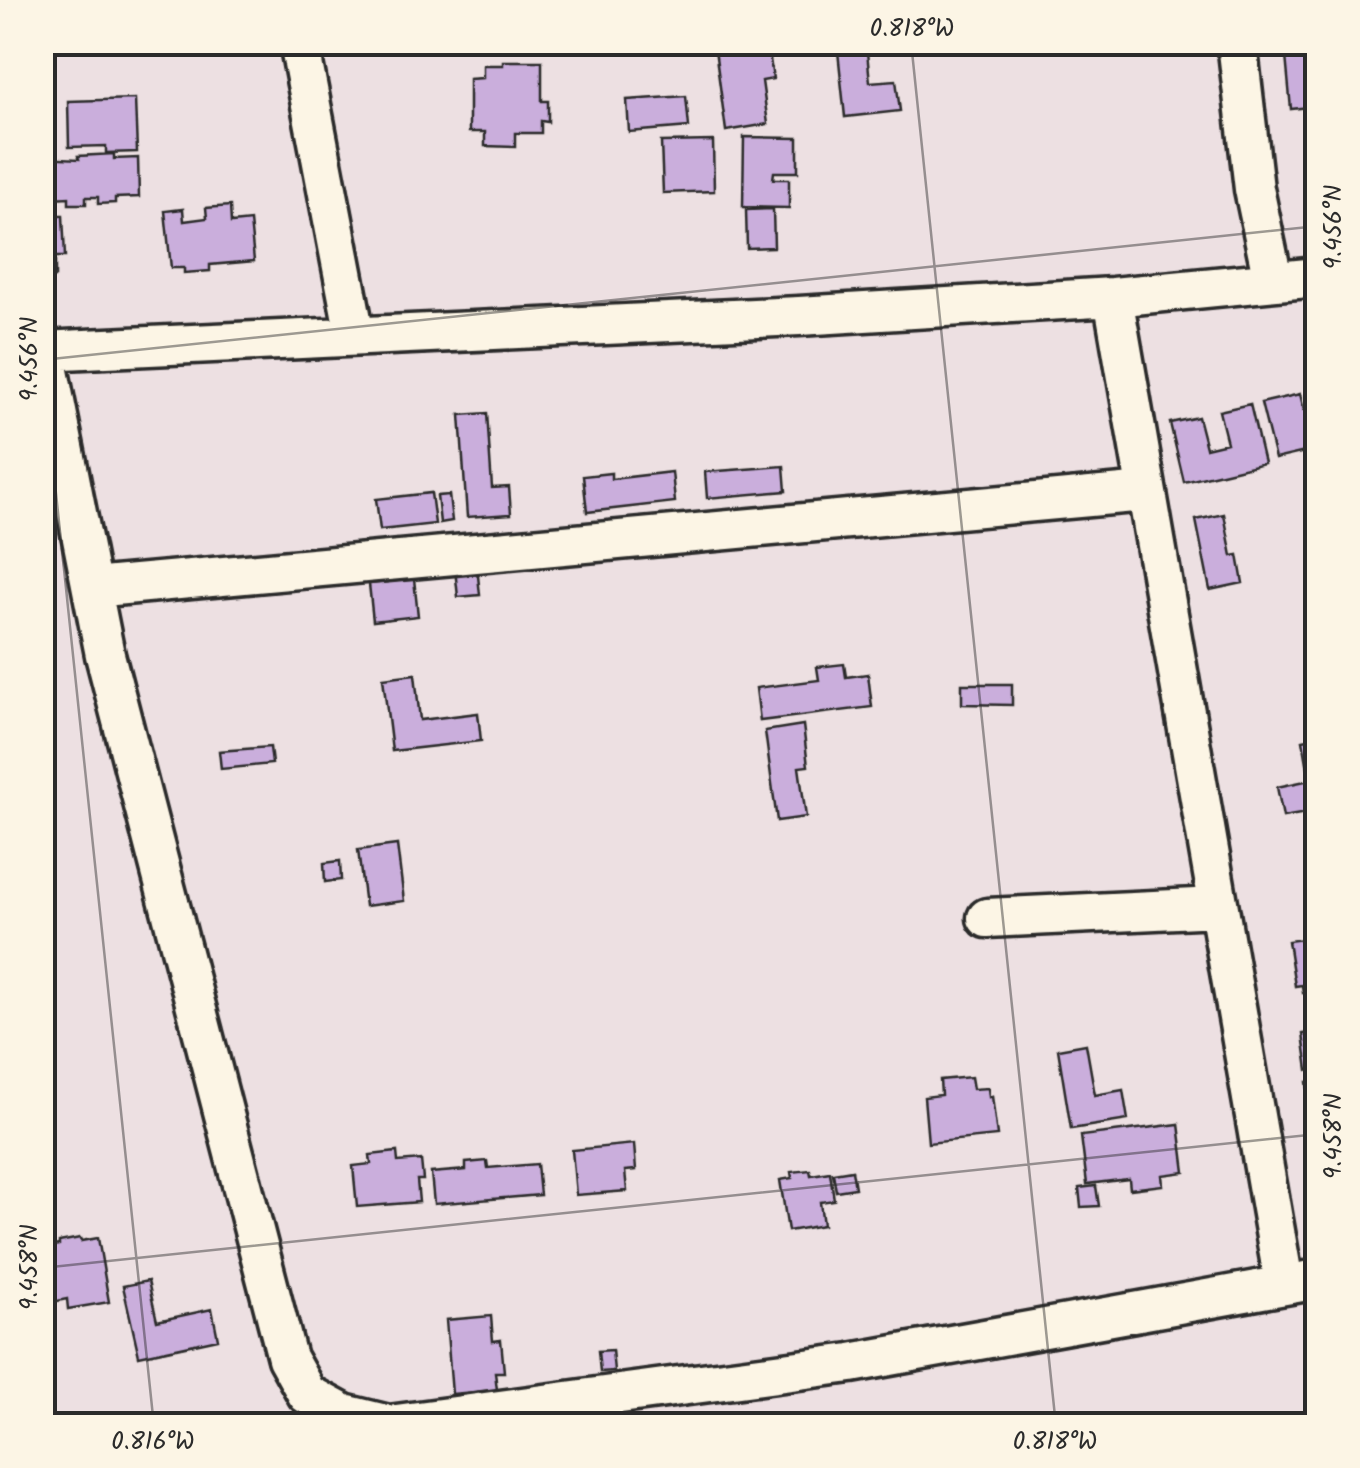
<svg xmlns="http://www.w3.org/2000/svg" width="1360" height="1468" font-family="Kalam,sans-serif">
	<style>
		.building { fill: #caaedc; stroke: #2b2b2b; stroke-width: 2.5 }
		.lines { fill: none; stroke-linecap: round; stroke-linejoin: round }
		.minor-casing { stroke: #2b2b2b; stroke-width: 45 }
		.minor { stroke: #fcf5e5; stroke-width: 38 }
		.ticks { fill: none; stroke: #2b2b2b; stroke-width: 2.5; stroke-opacity: 0.45 }
		.neatline { fill: none; stroke: #2b2b2b; stroke-width: 4 }
		.ticks-label { font-size: 25px; text-anchor: middle; fill: #2b2b2b }
	</style>
	<rect width="100%" height="100%" fill="#ede0e2"/>
	<filter id="ink" filterUnits="userSpaceOnUse"><feTurbulence type="fractalNoise" baseFrequency=".01" numOctaves="2"/><feDisplacementMap in="SourceGraphic" scale="20" xChannelSelector="R" yChannelSelector="G"/><feConvolveMatrix kernelMatrix="1 2 1 2 8 2 1 2 1" color-interpolation-filters="sRGB"/></filter>
	<g filter="url(#ink)">
		<!-- building -->
		<path class="building" d="M714,42H756L758,53L769,52L773,79L762,81L768,124L726,131Z
			M837,42H866L870,82L896,80L900,111L845,117Z
			M1314,54L1318,106L1291,109L1286,56Z
			M503,61H542V101H548V122L541,121V133H515V147L485,146V132H469V79L483,78V65H503Z
			M686,96L689,127L629,132L627,100Z
			M135,99L137,152L106,153V146L69,147L68,101Z
			M744,137L798,138V172H774L773,179H789V208L743,207Z
			M713,141L714,191L663,193L661,142Z
			M114,154V159L138,158L139,197L115,198V203L98,204V197H86V204H69V197L52,198L53,215H63L65,257H55V277L42,278V157L79,159L78,156Z
			M230,206L231,223L250,221L254,261L210,265V271L184,273V268H171L165,211L183,209L184,221L207,218L206,208Z
			M773,209L774,247L747,248L746,210Z
			M1318,388V449L1275,459L1261,403L1300,394L1304,410L1317,407L1312,389Z
			M1250,404L1264,463L1184,482L1170,423L1198,417L1206,448L1227,443L1219,411Z
			M487,413L492,488L509,487L511,514L467,517L460,415Z
			M784,466L786,491L707,498L705,472Z
			M672,472L675,502L587,512L583,476L611,473V479Z
			M431,493L435,524L380,530L376,499Z
			M449,495L452,521L440,523L437,496Z
			M1224,514L1232,556L1238,555L1243,583L1210,590L1196,520Z
			M477,566L480,595L458,597L455,569Z
			M414,579L418,616L373,621L369,584Z
			M844,664L846,677L868,674L872,707L760,721L756,688L819,680L817,667Z
			M415,674L420,720L478,713L481,741L392,751L383,678Z
			M962,684H1012V705L962,704Z
			M803,725L808,766L799,767L806,817L777,821L765,731Z
			M1318,737V811L1283,817L1277,787L1310,780L1303,740Z
			M270,747L272,764L221,769L219,751Z
			M397,845L404,901L365,906L358,850Z
			M340,861L341,880L325,882L324,863Z
			M1318,937V991L1303,993L1302,985L1295,986L1288,941Z
			M1318,1032V1069L1308,1070L1303,1034Z
			M1086,1044L1095,1095L1123,1090L1128,1120L1071,1129L1058,1049Z
			M971,1077L973,1089L988,1088L989,1097L992,1096L997,1136L928,1143L924,1097L941,1095L940,1080Z
			M1318,1081V1137H1314L1307,1082Z
			M1179,1124L1185,1172L1162,1175L1163,1185L1130,1189L1129,1179L1087,1184L1081,1136Z
			M634,1144L636,1170L625,1171L627,1191L576,1195L572,1150Z
			M397,1152L398,1162L421,1160L423,1180H417L419,1202L357,1207L353,1166L371,1164L370,1155Z
			M487,1161L488,1168L537,1164L540,1195L434,1204L431,1173L466,1170V1163Z
			M810,1170L811,1175L830,1172L834,1200L820,1202L823,1225L788,1231L780,1180L792,1178L791,1172Z
			M852,1170L855,1188L836,1191L833,1173Z
			M1096,1186L1099,1206L1081,1207L1079,1188Z
			M80,1238L81,1241L98,1238L109,1302L68,1309L67,1299L43,1304L42,1255L49,1254L48,1247L59,1245V1242Z
			M148,1281L157,1321L212,1309L218,1339L139,1356L123,1286Z
			M491,1316L493,1341L501,1340L504,1372H495L497,1390L452,1394L446,1320Z
			M612,1350L614,1371L600,1372L598,1351Z"/>
		<g class="lines">
			<!-- minor casing -->
			<g class="minor-casing">
				<path id="minor" d="M299,42L355,335
					M1237,42L1254,189L1273,280
					M1113,297L1284,1283
					M42,351L799,316L1113,297L1318,277
					M45,351L105,655L287,1358L307,1394L344,1414L389,1425L851,1363L1318,1279
					M92,588L1145,492
					M987,918L1218,907"/>
			</g>
			<!-- minor -->
			<use href="#minor" class="minor"/>
		</g>
	</g>
	<!-- ticks -->
	<path class="ticks" d="M911,42L1056,1426M42,360L154,1426M42,360L1318,226M42,1268L1318,1134"/>
	<!-- margin -->
	<rect width="1360" height="1468" fill="none" stroke="#fcf5e5" stroke-width="110"/>
	<rect x="55" y="55" width="1250" height="1358" class="neatline"/>
	<g class="ticks-label">
		<text x="912" y="36">0.818°W</text>
		<text transform="translate(1332 227) rotate(-90)" y="9">9.456°N</text>
		<text transform="translate(28 359) rotate(-90)" y="9">9.456°N</text>
		<text transform="translate(1332 1136) rotate(-90)" y="9">9.458°N</text>
		<text transform="translate(28 1267) rotate(-90)" y="9">9.458°N</text>
		<text x="153" y="1449">0.816°W</text>
		<text x="1055" y="1449">0.818°W</text>
	</g>
</svg>
